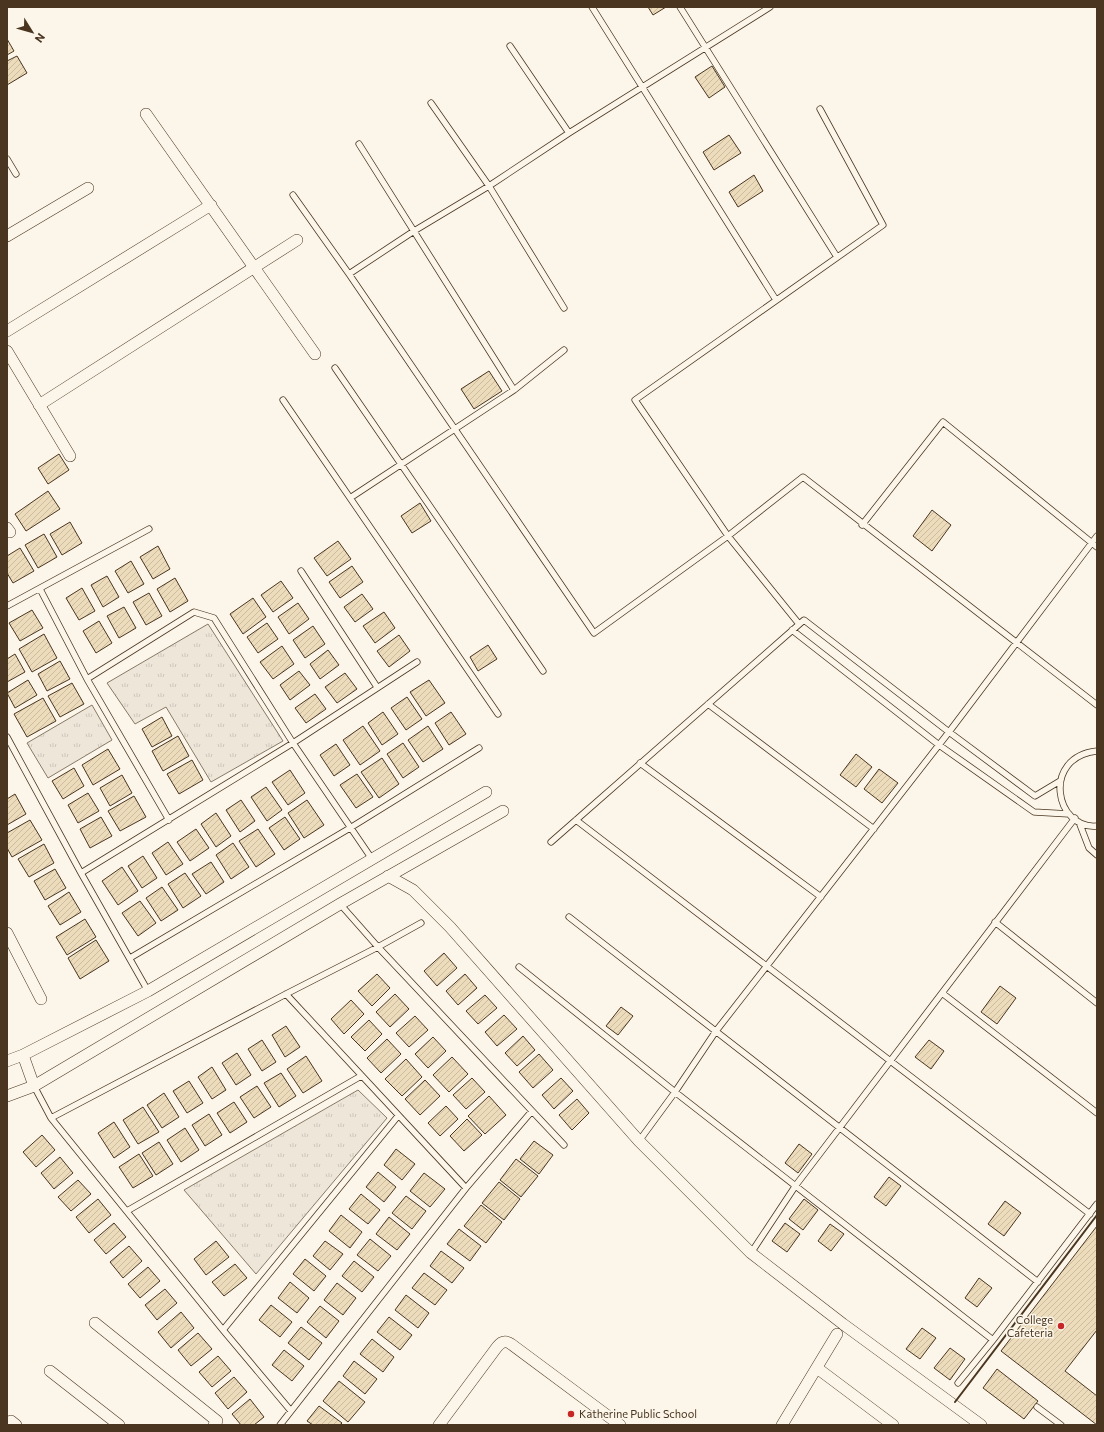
<svg xmlns="http://www.w3.org/2000/svg" width="1104" height="1432" font-family="Commissioner,sans-serif">
	<style>
		.grass { fill: url(#grass-tufts); stroke: #887966 }
		.building { fill: url(#building-hatch); stroke: #4a3520 }
		.lines { fill: none; stroke-linecap: round; stroke-linejoin: round }
		.lane-casing { stroke: #4a3520; stroke-width: 7 }
		.street-casing { stroke: #4a3520; stroke-width: 12 }
		.lane { stroke: #fbf6e9; stroke-width: 5.5 }
		.street { stroke: #fbf6e9; stroke-width: 11 }
		.wall { stroke: #4a3520; stroke-width: 2 }
		.poi-dot { fill: #c62828; stroke: #fbf6e9; stroke-width: 1.5 }
		.labels { text-anchor: middle; stroke-width: 3; stroke-linejoin: round; paint-order: stroke }
		.poi-label { font-size: 11px; fill: #4a3520; stroke: #fbf6e9; text-anchor: end }
	</style>
	<defs>
		<pattern id="grass-tufts" width="24" height="20" patternUnits="userSpaceOnUse"><rect width="24" height="20" fill="#ede6d9"/><path d="M3 7l-1-3M5 7V3M7 7l1-3M15 17l-1-3M17 17v-4M19 17l1-3" fill="none" stroke="#cdc6ba"/></pattern>
		<pattern id="building-hatch" width="6" height="6" patternUnits="userSpaceOnUse"><rect width="6" height="6" fill="#ecdcbc"/><path d="M-1 1l2-2M0 6l6-6M5 7l2-2" fill="none" stroke="#ccbda1"/></pattern>
	</defs>
	<rect width="100%" height="100%" fill="#fbf6e9"/>
	<!-- grass -->
	<path class="grass" d="M208,624L283,741L211,782L166,707L135,724L107,683Z
		M92,705L112,740L48,778L27,743Z
		M358,1090L387,1118L256,1274L184,1190Z"/>
	<!-- building -->
	<path class="building" d="M648,7H666L653,15Z
		M7,39L14,51L7,55Z
		M17,56L27,73L7,85V61Z
		M712,66L725,87L709,98L695,77Z
		M729,135L741,153L714,170L703,152Z
		M754,175L763,191L738,207L729,192Z
		M489,371L502,391L474,409L461,389Z
		M59,454L69,470L48,484L38,468Z
		M48,491L60,509L26,531L15,514Z
		M420,503L431,521L412,533L401,516Z
		M932,510L951,525L932,551L913,536Z
		M70,522L82,543L62,555L50,534Z
		M44,534L57,557L38,568L25,545Z
		M338,541L351,559L327,576L314,558Z
		M158,546L170,569L153,579L140,557Z
		M20,548L34,571L13,583L7,573V556Z
		M131,561L144,584L128,593L115,571Z
		M352,566L363,582L340,598L329,582Z
		M107,576L119,597L103,607L91,585Z
		M175,578L188,601L170,612L157,589Z
		M281,581L293,598L273,612L261,595Z
		M82,588L95,611L79,620L66,598Z
		M149,593L162,616L146,625L133,602Z
		M362,594L373,609L355,622L344,607Z
		M253,598L266,617L243,634L230,614Z
		M298,603L309,619L289,634L278,617Z
		M124,607L136,628L119,638L107,616Z
		M32,610L43,628L20,641L9,623Z
		M384,612L395,628L375,643L363,626Z
		M99,621L112,643L96,653L83,631Z
		M267,623L278,639L258,653L247,637Z
		M313,626L325,644L305,658L293,640Z
		M44,634L57,658L32,672L19,649Z
		M399,635L410,651L389,667L377,651Z
		M488,645L497,659L478,671L470,657Z
		M282,646L294,664L273,679L260,662Z
		M328,650L339,665L320,679L310,664Z
		M15,654L25,672L7,682V659Z
		M60,661L70,679L47,691L38,674Z
		M299,671L310,685L290,700L280,685Z
		M345,673L357,689L337,703L325,687Z
		M28,680L37,695L15,708L7,693Z
		M429,680L445,703L426,716L410,692Z
		M72,683L84,704L60,717L48,696Z
		M315,694L326,709L306,723L295,708Z
		M407,697L422,719L406,730L391,708Z
		M43,698L56,721L27,737L14,714Z
		M383,712L398,734L382,745L368,723Z
		M451,712L466,734L449,745L435,723Z
		M162,717L172,736L152,747L142,729Z
		M363,726L380,751L360,765L343,740Z
		M428,726L443,749L423,762L408,740Z
		M178,736L189,756L163,771L152,751Z
		M403,743L419,767L403,778L387,754Z
		M336,744L350,765L334,776L320,755Z
		M108,749L120,769L93,785L82,765Z
		M856,754L872,767L856,787L840,775Z
		M382,758L399,784L379,798L361,772Z
		M192,760L203,780L179,794L167,774Z
		M74,768L84,786L63,799L52,781Z
		M879,769L898,783L882,803L864,789Z
		M290,770L305,793L288,805L272,782Z
		M357,774L373,797L356,808L340,785Z
		M122,775L132,793L110,806L100,788Z
		M266,787L282,810L267,821L251,797Z
		M88,793L99,811L78,823L68,805Z
		M15,794L26,814L7,825V799Z
		M134,796L146,817L120,831L108,811Z
		M241,800L255,821L240,832L226,810Z
		M307,800L324,825L304,838L288,813Z
		M216,813L231,836L216,847L201,824Z
		M101,817L112,836L90,848L80,829Z
		M285,817L300,839L284,850L269,828Z
		M30,820L42,840L12,857L7,848V833Z
		M196,829L209,848L190,861L177,842Z
		M258,829L275,854L256,867L239,841Z
		M168,842L183,864L166,875L152,853Z
		M233,843L249,867L231,879L216,855Z
		M44,844L54,863L29,877L18,859Z
		M143,856L157,878L142,888L128,866Z
		M211,862L224,882L206,894L192,874Z
		M122,867L138,891L118,905L102,881Z
		M55,869L66,888L45,900L34,881Z
		M185,873L201,896L183,908L168,884Z
		M162,887L178,910L161,921L146,898Z
		M69,892L81,912L60,925L48,906Z
		M140,901L156,923L138,936L122,913Z
		M85,919L96,937L67,955L56,937Z
		M96,940L109,961L80,979L68,958Z
		M444,953L457,968L437,986L424,971Z
		M377,974L390,988L372,1006L358,991Z
		M465,974L477,988L458,1005L446,991Z
		M1000,986L1016,998L997,1024L981,1012Z
		M395,994L409,1009L390,1027L376,1012Z
		M485,995L497,1008L478,1024L466,1011Z
		M351,1000L364,1014L344,1034L331,1019Z
		M621,1007L633,1016L618,1035L606,1026Z
		M504,1015L517,1029L497,1046L485,1032Z
		M415,1016L428,1030L409,1047L396,1033Z
		M369,1020L382,1034L365,1051L351,1037Z
		M286,1026L300,1047L285,1057L272,1035Z
		M523,1036L535,1050L517,1066L505,1053Z
		M433,1037L446,1051L428,1068L415,1054Z
		M387,1039L401,1054L381,1073L367,1058Z
		M262,1040L276,1062L262,1071L248,1049Z
		M929,1040L944,1051L931,1069L915,1057Z
		M237,1053L251,1075L236,1085L222,1063Z
		M539,1054L553,1070L533,1088L519,1072Z
		M306,1056L322,1081L303,1093L287,1069Z
		M452,1057L468,1074L449,1092L433,1075Z
		M406,1059L422,1077L402,1096L385,1079Z
		M212,1067L226,1090L212,1099L198,1077Z
		M281,1073L296,1096L279,1107L264,1083Z
		M472,1078L485,1092L466,1109L453,1095Z
		M561,1078L573,1091L554,1109L542,1095Z
		M425,1080L440,1096L420,1115L405,1099Z
		M189,1081L203,1103L187,1113L173,1091Z
		M257,1086L271,1107L254,1118L240,1097Z
		M164,1093L179,1117L162,1128L147,1105Z
		M489,1096L506,1115L485,1134L468,1116Z
		M577,1099L589,1113L572,1130L559,1115Z
		M234,1102L247,1122L230,1133L217,1113Z
		M446,1106L458,1119L440,1136L428,1123Z
		M143,1107L159,1132L138,1144L123,1120Z
		M209,1114L222,1135L205,1146L192,1125Z
		M467,1119L482,1135L464,1151L450,1136Z
		M114,1122L130,1147L114,1158L98,1133Z
		M185,1128L199,1150L181,1162L167,1140Z
		M42,1135L55,1150L36,1167L23,1152Z
		M534,1141L553,1155L539,1174L520,1159Z
		M159,1142L173,1164L156,1175L142,1153Z
		M799,1144L812,1154L798,1173L785,1163Z
		M396,1149L415,1164L402,1180L384,1165Z
		M139,1154L153,1176L133,1188L119,1167Z
		M60,1157L73,1173L54,1189L41,1173Z
		M516,1159L538,1176L521,1197L500,1180Z
		M378,1172L396,1187L384,1202L366,1187Z
		M424,1173L445,1189L430,1207L410,1191Z
		M889,1177L901,1186L886,1206L874,1197Z
		M78,1180L91,1194L71,1211L58,1197Z
		M499,1182L520,1199L504,1220L482,1203Z
		M361,1194L380,1210L368,1224L349,1209Z
		M406,1196L426,1211L412,1229L392,1213Z
		M98,1199L111,1215L89,1233L76,1217Z
		M804,1199L818,1210L803,1230L789,1219Z
		M1005,1201L1021,1213L1004,1236L988,1224Z
		M481,1205L502,1222L486,1243L464,1226Z
		M341,1215L362,1232L350,1248L329,1231Z
		M389,1217L410,1234L397,1250L376,1234Z
		M114,1223L126,1237L106,1254L94,1240Z
		M785,1223L800,1234L787,1252L772,1241Z
		M830,1224L844,1234L831,1251L818,1241Z
		M1097,1226V1330L1065,1371L1097,1396V1425L1001,1351Z
		M459,1229L481,1246L470,1261L447,1244Z
		M370,1239L391,1256L378,1271L357,1255Z
		M216,1241L229,1257L206,1275L194,1259Z
		M325,1241L343,1254L330,1270L313,1256Z
		M129,1246L142,1261L123,1278L110,1262Z
		M441,1251L464,1268L452,1283L430,1266Z
		M305,1259L326,1276L314,1291L293,1274Z
		M354,1261L374,1277L362,1292L342,1276Z
		M235,1264L247,1278L224,1296L212,1282Z
		M148,1267L160,1281L140,1298L128,1284Z
		M424,1273L447,1290L435,1305L412,1288Z
		M979,1278L992,1288L977,1307L965,1298Z
		M290,1282L309,1298L297,1313L278,1298Z
		M337,1283L356,1298L343,1315L324,1300Z
		M165,1289L177,1303L157,1320L145,1305Z
		M406,1295L429,1313L418,1328L395,1310Z
		M271,1305L292,1322L280,1337L259,1320Z
		M320,1306L339,1321L326,1338L307,1322Z
		M181,1312L194,1328L171,1348L158,1332Z
		M389,1317L412,1335L400,1350L377,1332Z
		M301,1327L322,1343L309,1360L288,1343Z
		M922,1328L936,1338L920,1359L906,1349Z
		M198,1333L212,1349L191,1366L178,1350Z
		M372,1339L394,1357L383,1372L360,1354Z
		M950,1348L965,1359L950,1380L934,1368Z
		M284,1350L304,1366L292,1381L272,1365Z
		M218,1356L231,1371L212,1387L199,1372Z
		M354,1361L377,1379L365,1394L343,1376Z
		M997,1369L1038,1401L1024,1419L983,1388Z
		M234,1377L247,1392L228,1409L215,1393Z
		M339,1381L365,1402L348,1422L323,1401Z
		M250,1399L264,1417L254,1425H241L232,1414Z
		M319,1406L342,1423L340,1425H313L307,1421Z"/>
	<g class="lines">
		<!-- lane casing -->
		<g class="lane-casing">
			<path id="lane" d="M592,7L776,300
				M680,7L837,257
				M510,46L569,133
				M431,103L489,186L564,308
				M359,144L514,390
				M7,159L16,174
				M293,195L349,274L594,633L728,536L803,477L1097,705
				M349,274L414,231L489,186L569,133L770,7
				M335,368L543,671
				M283,400L498,714
				M350,498L514,390L564,350
				M862,525L943,422L1097,547
				M301,571L377,687
				M40,589L87,679L169,820
				M7,606L149,529
				M799,624L728,536L635,400L883,225L820,109
				M792,630L939,745L1034,812L1069,814
				M87,679L194,612L214,618L293,743L372,859
				M708,704L874,829
				M7,737L81,873L148,991
				M1097,751C1041,757 1055,830 1097,826
				M640,763L821,897
				M576,820L1090,1214
				M1079,822L1089,848L1097,855
				M551,842L804,620L949,732L1035,796L1060,781
				M81,873L293,743L417,662
				M340,904L378,947L564,1145
				M569,917L1038,1282
				M995,922L1097,1003
				M130,958L350,828L479,748
				M519,967L675,1092L993,1340
				M942,993L1097,1113
				M286,994L466,1188
				M34,1086L51,1118L223,1330L291,1411
				M51,1118L286,994L378,947L421,923
				M639,1141L675,1092L716,1031L949,732L1097,536
				M127,1211L361,1076
				M751,1253L796,1185L1075,818
				M223,1330L398,1116
				M958,1383L993,1340L1097,1204
				M1037,1407L1061,1425
				M280,1425L466,1188L532,1111"/>
		</g>
		<!-- street casing -->
		<g class="street-casing">
			<path id="street" d="M146,114L315,354
				M7,236L88,188
				M7,331L211,205
				M7,351L70,456
				M39,405L297,240
				M7,528L10,532
				M388,876L413,890L450,927L639,1141L751,1253L843,1324L981,1425
				M7,933L41,999
				M23,1055L34,1086
				M7,1061L23,1055L148,991L486,792
				M7,1096L34,1086L340,904L503,811
				M95,1323L217,1421L214,1425
				M817,1368L893,1425
				M50,1371L119,1425
				M11,1421L16,1425
				M439,1425L497,1347C501,1342 505,1340 511,1344L620,1425
				M782,1425L837,1334"/>
		</g>
		<!-- lane -->
		<use href="#lane" class="lane"/>
		<!-- street -->
		<use href="#street" class="street"/>
		<!-- wall -->
		<path class="wall" d="M955,1402L1097,1215"/>
	</g>
	<!-- markers -->
	<g class="poi-dot">
		<circle cx="1061" cy="1326" r="4"/>
		<circle cx="571" cy="1414" r="4"/>
	</g>
	<g class="labels">
		<!-- poi labels -->
		<g class="poi-label">
			<text x="1053" y="1324">College<tspan x="1053" dy="13">Cafeteria</tspan></text>
			<text x="579" y="1418" text-anchor="start">Katherine Public School</text>
		</g>
	</g>
	<!-- border -->
	<rect width="1104" height="1432" fill="none" stroke="#4a3520" stroke-width="16"/>
	<!-- north arrow -->
	<g transform="translate(32 32) rotate(127)" stroke="#fbf6e9" stroke-width="3" paint-order="stroke">
	<path d="M0-3L7 15L0 10L-7 15Z" fill="#4a3520"/>
	<text y="-6" font-size="11" font-weight="bold" text-anchor="middle" fill="#4a3520">N</text>
	</g>
</svg>
